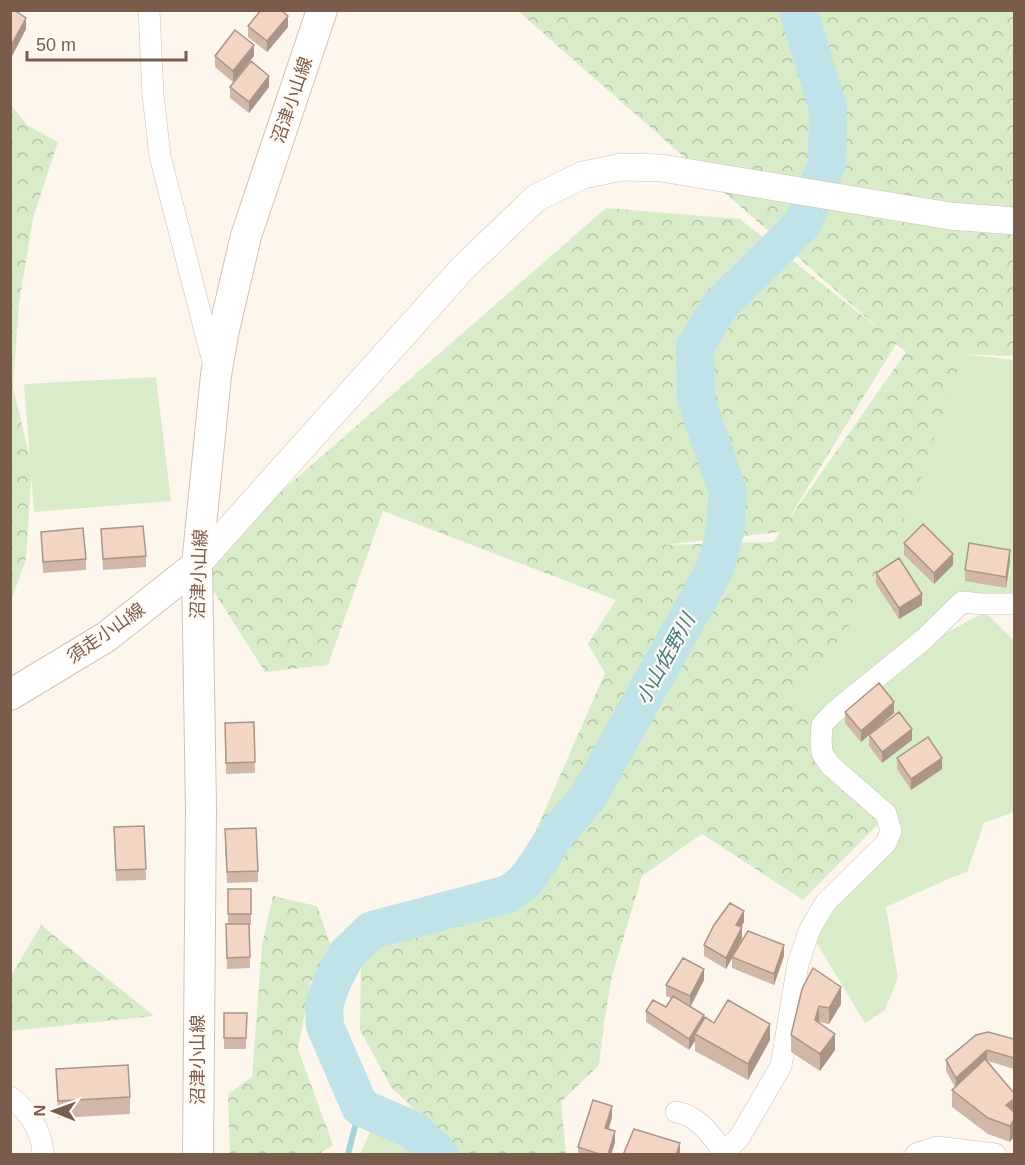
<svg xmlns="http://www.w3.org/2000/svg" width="1025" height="1165" font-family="Helvetica,'Noto Sans JP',sans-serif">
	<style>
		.green { fill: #d8ecc9 }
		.forest { fill: url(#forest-crowns); fill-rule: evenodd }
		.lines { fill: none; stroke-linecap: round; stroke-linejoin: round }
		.stream { stroke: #a5d3da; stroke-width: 6 }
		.river { stroke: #bfe3e8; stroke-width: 38 }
		.minor-casing { stroke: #d1beb0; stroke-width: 22 }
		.tertiary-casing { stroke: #d1beb0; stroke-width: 28 }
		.secondary-casing { stroke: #d6c0b0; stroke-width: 32 }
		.minor { stroke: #fff; stroke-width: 21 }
		.tertiary { stroke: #fff; stroke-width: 27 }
		.secondary { stroke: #fff; stroke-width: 30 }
		.wall { fill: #d1b7a8 }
		.shaded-wall { fill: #aa9588 }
		.building { fill: #f3d5c3; stroke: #aa9588; stroke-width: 1.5 }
		.labels { text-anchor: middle; stroke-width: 4.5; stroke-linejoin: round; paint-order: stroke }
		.street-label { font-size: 18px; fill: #7a5c4d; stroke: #fffaf3 }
		.water-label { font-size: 20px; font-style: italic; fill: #437c86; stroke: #fffaf3 }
	</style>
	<defs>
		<pattern id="forest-crowns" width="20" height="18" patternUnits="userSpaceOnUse" patternTransform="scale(1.5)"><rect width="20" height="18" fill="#d8ecc9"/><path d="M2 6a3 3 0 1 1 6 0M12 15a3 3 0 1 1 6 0" fill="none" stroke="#b4c2a5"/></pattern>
	</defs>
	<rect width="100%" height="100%" fill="#fdf6ec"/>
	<!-- green -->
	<path class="green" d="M963,354L1014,360V599L952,612L905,655L985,612L1014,641V812L984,823L967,872L948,879L886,907L898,978L885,1010L865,1023L813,937L891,831L813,735L796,697L868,600Z
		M156,377L171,501L34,512L24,384Z
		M371,1130L417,1154H360Z"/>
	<!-- forest -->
	<path class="forest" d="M518,11H1014V356L963,354L915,495L868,600L796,697L822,753L880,822L803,900L702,834L642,876L612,976L604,1023L599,1065L561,1102L566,1154H451L442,1136L391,1087L360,1030L361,963L400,923L508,894L605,673L588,644L616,600L383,511L328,665L265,672L197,565L606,208L740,219L883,332ZM896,344L906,352L789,519V518ZM780,532L774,542L662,545Z
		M11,105L27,125L58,142L33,218L19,304L13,386L32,468L26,559L11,601Z
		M273,896L317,906L334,955L311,981L298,1049L333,1145L319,1154H230L228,1094L252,1077L262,945Z
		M41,925L154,1016L11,1031V976Z"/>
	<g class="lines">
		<!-- stream -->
		<path class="stream" d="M348,1154L360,1107"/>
		<!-- river -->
		<path class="river" d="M439,1154L413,1130L360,1107L325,1026L324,1006L332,982L346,955L372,930L508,894L521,885L530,875L558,832L588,797L715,569L725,532L728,492L696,399L695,347L718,308L803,223L827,164L828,108L798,10"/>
		<!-- minor casing -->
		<g class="minor-casing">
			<path id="minor" d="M149,10L153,95L160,156L214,366
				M10,1097C29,1111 42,1131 43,1154
				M676,1112C699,1116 710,1134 724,1152L739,1138L781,1066L798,964L810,929L826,902L886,843L891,831L886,814L830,765L822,753L821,739L822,725L833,713L923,640L962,602L982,604H1014
				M916,1154L937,1147L995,1154"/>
		</g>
		<!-- tertiary casing -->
		<g class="tertiary-casing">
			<path id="tertiary" d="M197,565L463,268L536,198L583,175L622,167L661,168L950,216L1014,221"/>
		</g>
		<!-- secondary casing -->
		<g class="secondary-casing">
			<path id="secondary" d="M10,695L106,637L197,565
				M198,1154L201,809L197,565L216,375L223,334L246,236L322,10"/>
		</g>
		<!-- minor -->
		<use href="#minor" class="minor"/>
		<!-- tertiary -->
		<use href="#tertiary" class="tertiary"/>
		<!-- secondary -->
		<use href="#secondary" class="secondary"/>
	</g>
	<!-- wall -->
	<path class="wall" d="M10,10L26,29L12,56L10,55Z
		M248,26L288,27L267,52L248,37Z
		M215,56H254L233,82L215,67Z
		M230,87H269L249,113L230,98Z
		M101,529L146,556V567L103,570Z
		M41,532L86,559V570L43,573Z
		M904,543L953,565L934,584L904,555Z
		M1010,561L1006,588L965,581V570Z
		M876,573L922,605L899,619L876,584Z
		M845,712L894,713L861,742L845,723Z
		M254,722L255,773L226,774L225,723Z
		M869,735L912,740L882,763L869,746Z
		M897,758L942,769L911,790L897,769Z
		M144,826L146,880L116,881L114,838Z
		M225,840L258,871V882L227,883Z
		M228,889H251V925H249L250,968L227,969L226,924H228Z
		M744,922L741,927L742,938L737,949L784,956L774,985L732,968V959L726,969L704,956V945Z
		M704,980L691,1006L704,1018L714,1023L770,1040L748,1080L695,1051V1041L689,1050L646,1022V1011L666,1007L671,998L666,996V985Z
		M802,989L841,1004L829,1024L819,1022V1023L835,1050L820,1071L791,1052V1035Z
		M224,1013H247L246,1049H224Z
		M1014,1039V1069L988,1061L1014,1093L1010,1142L988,1134L952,1107V1090L955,1087L946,1071V1060Z
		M56,1069L130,1097V1114L58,1118Z
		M612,1117L609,1129L615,1142L611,1155H578V1147Z"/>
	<!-- shaded-wall -->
	<path class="shaded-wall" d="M288,16V27L267,52V41Z
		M26,18V29L12,56V44Z
		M254,45V56L233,82V71Z
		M269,76V87L249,113V102Z
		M1010,550V561L1006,588V577Z
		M953,554V565L934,584V573Z
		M922,594V605L899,619V608Z
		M894,702V713L861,742V731Z
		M912,729V740L882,763V752Z
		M942,758V769L911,790V779Z
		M744,911V922L736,936V925Z
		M742,927V938L726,969V958Z
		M784,945V956L774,985V974Z
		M704,969V980L690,1007V996Z
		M841,987V1004L829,1024V1008Z
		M819,1006V1022L815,1037V1020Z
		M704,1015V1026L695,1034V1041L689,1050V1039Z
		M770,1024V1040L748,1080V1064Z
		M835,1034V1050L820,1071V1054Z
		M987,1050V1061L956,1089V1078Z
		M1014,1099V1115L1006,1105Z
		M612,1106V1117L605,1139V1128Z
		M1014,1120V1137L1010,1142V1126Z
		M615,1131V1142L611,1155H608Z
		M680,1143V1155H676Z"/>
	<!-- building -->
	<path class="building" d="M10,10H14L26,18L12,44H10Z
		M261,10H281L288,16L267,41L248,26Z
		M235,30L254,45L233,71L215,56Z
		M251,61L269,76L249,102L230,87Z
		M923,524L953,554L934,573L904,543Z
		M143,526L146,556L103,559L101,529Z
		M83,528L86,559L43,562L41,532Z
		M969,543L1010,550L1006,577L965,570Z
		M899,558L922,594L899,608L876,573Z
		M879,683L894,702L861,731L845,712Z
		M899,712L912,729L882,752L869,735Z
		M254,722L255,762L226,763L225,723Z
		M928,737L942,758L911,779L897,758Z
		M144,826L146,869L116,870L114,827Z
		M256,828L258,871L227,872L225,829Z
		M228,889H251V914H228Z
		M730,903L744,911L736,925L742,927L726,958L704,945L714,925Z
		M226,924H249L250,957L227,958Z
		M748,931L784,945L774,974L732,957Z
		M683,958L704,969L690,996L666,985Z
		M813,968L841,987L829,1008L819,1006L815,1020L835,1034L820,1054L791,1035L802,989Z
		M673,996L704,1015L689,1039L646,1011L653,1000L666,1007Z
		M728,1000L770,1024L748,1064L695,1034L705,1017L714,1023Z
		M224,1013H247L246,1038H224Z
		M988,1032L1014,1039V1058L987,1050L956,1078L946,1060L976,1035Z
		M985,1059L1014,1093V1099L1006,1105L1014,1112V1120L1010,1126L988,1118L952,1090Z
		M128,1065L130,1097L58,1101L56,1069Z
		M593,1100L612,1106L605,1128L615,1131L608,1155H602L578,1147Z
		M634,1129L680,1143L676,1155H623Z"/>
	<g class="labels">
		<!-- street labels -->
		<g class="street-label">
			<text transform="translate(292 100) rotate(-71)" y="6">沼津小山線</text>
			<text transform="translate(199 574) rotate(-88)" y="6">沼津小山線</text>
			<text transform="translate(106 633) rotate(-35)" y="6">須走小山線</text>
			<text transform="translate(198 1060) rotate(-90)" y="6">沼津小山線</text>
		</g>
		<!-- water labels -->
		<g class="water-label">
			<text transform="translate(665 659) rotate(-61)" y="7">小山佐野川</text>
		</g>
	</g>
	<!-- border -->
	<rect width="1025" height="1165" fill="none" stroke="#7a5c4d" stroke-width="24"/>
	<!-- north arrow -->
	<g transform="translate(54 1111) rotate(271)" stroke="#fffaf3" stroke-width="4.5" paint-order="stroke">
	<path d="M0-4.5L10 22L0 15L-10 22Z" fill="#7a5c4d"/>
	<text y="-9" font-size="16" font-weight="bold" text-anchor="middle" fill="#7a5c4d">N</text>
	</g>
	<!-- scale -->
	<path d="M27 51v9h159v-9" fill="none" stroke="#7a5c4d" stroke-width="3"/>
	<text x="36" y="51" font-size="18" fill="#7a5c4d" stroke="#fffaf3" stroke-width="4.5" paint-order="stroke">50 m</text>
</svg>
